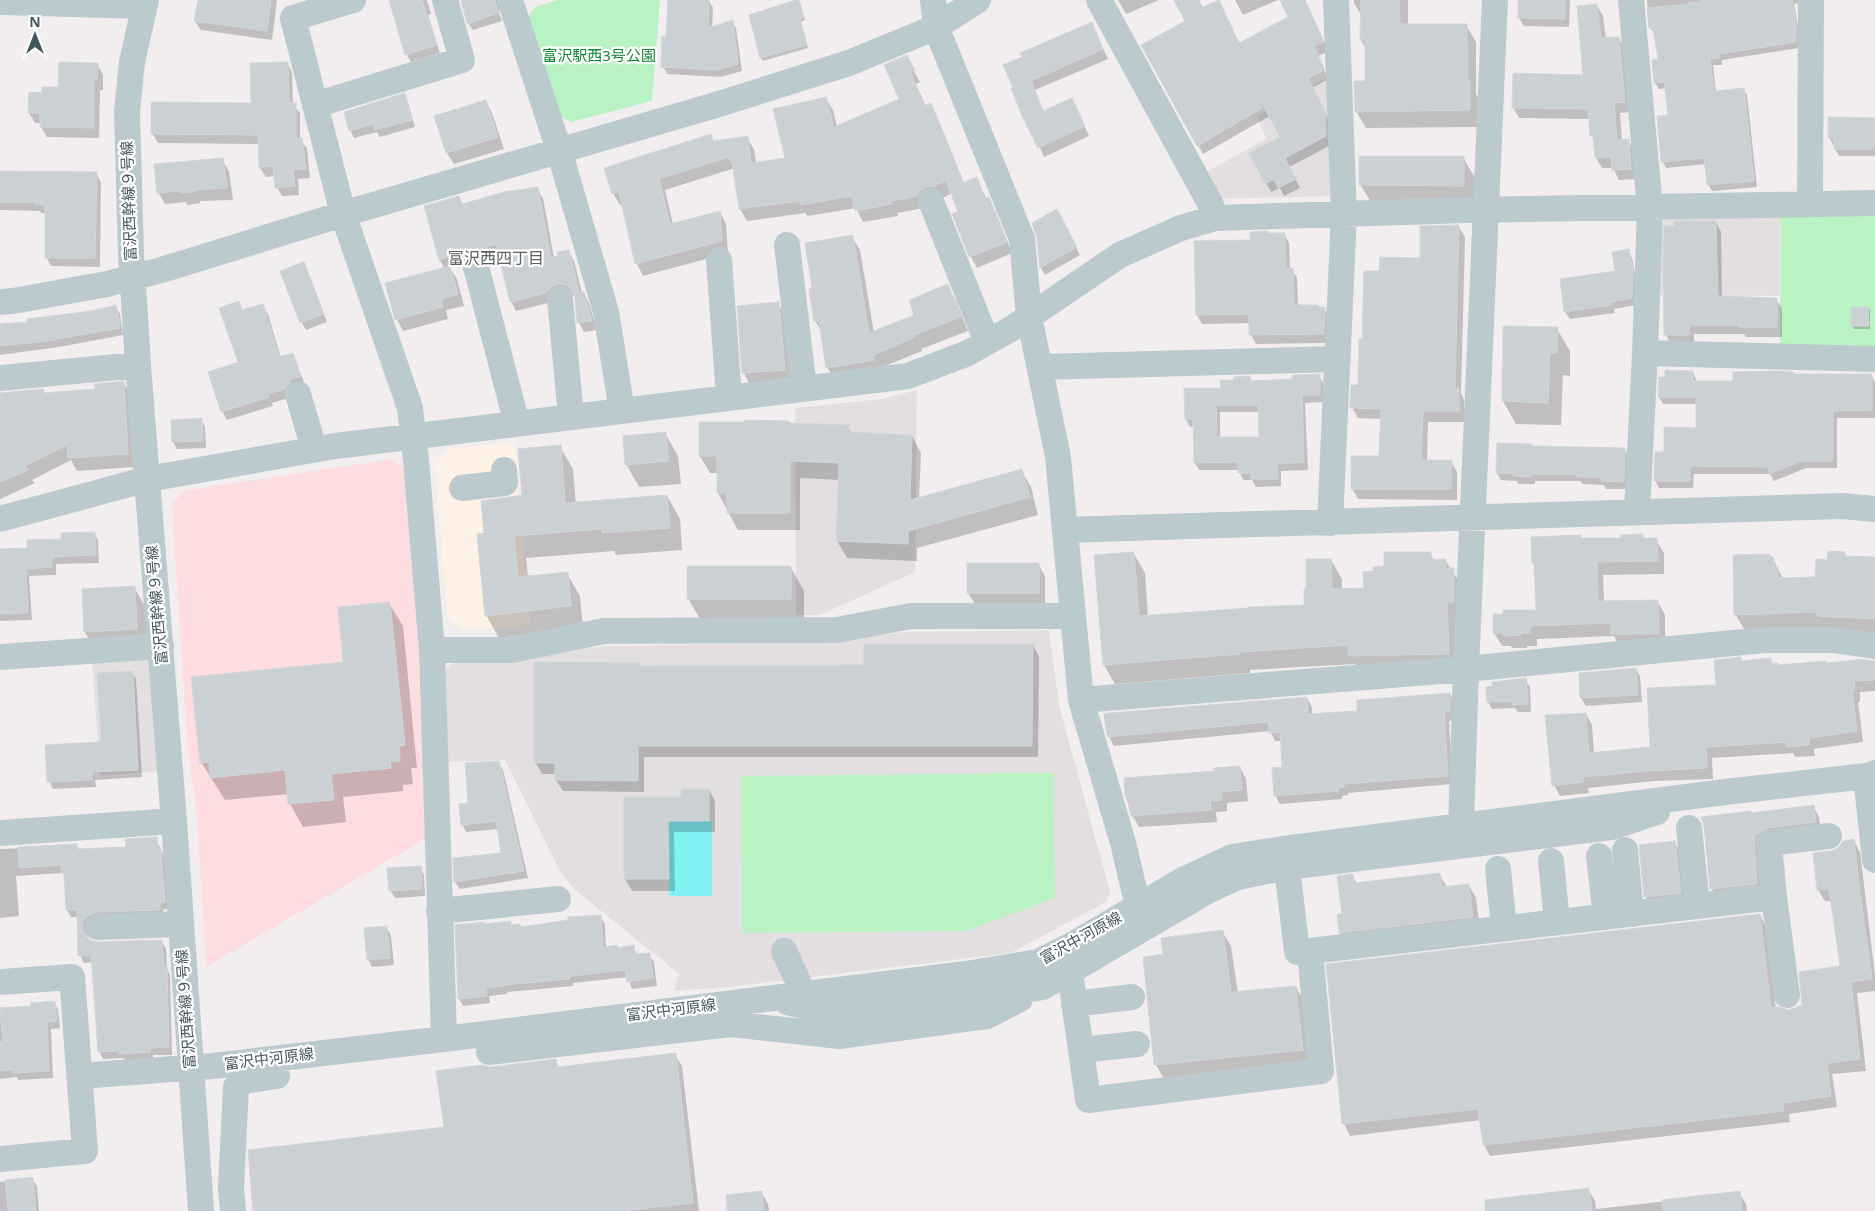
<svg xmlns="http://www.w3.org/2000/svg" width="1875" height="1211" font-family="'Noto Sans','Noto Sans JP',sans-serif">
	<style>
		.commercial { fill: #fef2e6 }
		.education { fill: #e3dfe1 }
		.medical { fill: #fddde0 }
		.green { fill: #b9f3c4 }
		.water { fill: #82f3f4 }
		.shadow { fill: #0003; fill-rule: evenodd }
		.building { fill: #cad0d4; stroke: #d2d6db; fill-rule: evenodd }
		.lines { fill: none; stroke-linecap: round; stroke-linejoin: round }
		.minor { stroke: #bbcacf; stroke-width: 26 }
		.labels { text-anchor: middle; stroke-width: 4.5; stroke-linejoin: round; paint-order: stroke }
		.park-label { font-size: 15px; fill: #0e8733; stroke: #fff }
		.street-label { font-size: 15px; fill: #45575e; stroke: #fff }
		.neighbourhood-label { font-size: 16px; fill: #5b6164; stroke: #fff }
	</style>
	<rect width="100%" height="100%" fill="#f2eeef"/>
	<!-- commercial -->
	<path class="commercial" d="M514,442L530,624L509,628L461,629L448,617L435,466L449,449Z"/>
	<!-- education -->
	<path class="education" d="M1329,77L1334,196L1218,199L1204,173L1266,139L1257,116Z
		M1671,214H1781L1780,296L1655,295L1660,225Z
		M917,390L915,572L820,615H796L795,408L882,399Z
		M1049,630L1059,705L1110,892L1106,902L1011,953L729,987L674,991L679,974L574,889L560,871L505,760L448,762L444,672L456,660H520L602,646L829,642L903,632Z
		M141,654L151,662L159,771L100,776L92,657Z"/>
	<!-- medical -->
	<path class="medical" d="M392,459L404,468L419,649L427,838L206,967L197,818L187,738L172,505L183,491Z"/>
	<!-- green -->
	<path class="green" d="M558,0H660L652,101L571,122L559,115L526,21L535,7Z
		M1875,212V349L1780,348L1781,214Z
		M1053,773L1055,898L966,931L742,933L741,776Z"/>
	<!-- water -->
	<path class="water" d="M668,821H712V896H669Z"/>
	<!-- shadow -->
	<path class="shadow" d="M199,0H277L272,40L201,30L195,21Z
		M390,0H427L431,14L428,15L440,53L411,62L407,55Z
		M462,0H499V13L502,21L473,30L468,23Z
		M669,0L709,1L713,8L712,28L732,21L736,28L742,71L721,77L667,74L663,67L664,37H667Z
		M1118,0H1159L1126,14Z
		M1176,0H1199L1203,8L1218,1L1240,44L1290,18L1281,0H1305L1327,48V52L1318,56L1328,79L1312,88L1330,122L1331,145L1289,167L1300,188L1284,196L1280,188L1271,192L1266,183L1282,138L1270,116L1203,154L1143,46L1186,22Z
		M1235,0H1278L1243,15Z
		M1354,0H1408V26L1466,25L1476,42V94L1479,99V127L1366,128L1356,111L1366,83V49L1361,40L1362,16L1354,3Z
		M1519,0H1570L1569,27L1524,26L1519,18Z
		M1647,0H1802L1800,3L1794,4L1799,31V48L1722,60V65H1713L1716,92L1743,89L1747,95L1757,187L1712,191L1708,184L1706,164L1666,168L1662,161L1670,116L1666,88L1659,89L1655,83L1659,60L1655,34L1650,28Z
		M800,4L805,20L800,22L808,48L763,61L761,58Z
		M1597,5L1603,16L1606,39L1619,38L1625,49L1630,112L1620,113L1622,141L1628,140L1634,151L1637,179L1619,180L1613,168H1602L1596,158L1595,141L1592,136L1590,119L1519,118L1513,107L1584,76Z
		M1091,24L1108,59L1035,90L1044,112L1077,109L1089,136L1044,157L1015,88Z
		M906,57L920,82L916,84L926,107L931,105L937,116L964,183L977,179L987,200L988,199L995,210L1012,253L977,268L971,257L954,215L959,213L952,193L924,208L897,213L898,216L863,222L856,208L808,216L805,213L747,221L740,209L735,168L665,190L673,224L720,212L726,224L728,253L643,276L637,264L623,204L620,205L613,193L710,136L714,142L747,138L754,149L756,163L786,160L826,99L833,110L837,127L901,100Z
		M287,63L292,72L293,104L300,113V140L307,148L310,178L298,179L299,195L282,196L277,187L275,176L266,177L260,168V144L158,143L152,133L253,105Z
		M97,64L103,75V90H100L99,138L47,137L41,127V123H35L29,113L43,94L59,88Z
		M404,95L408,102L415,127L380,137L377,132L354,138L350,130Z
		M486,101L492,113L504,149L454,164L447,153Z
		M1875,119V156H1839L1835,149V145H1833L1829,137Z
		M1463,157L1476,180L1477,208L1374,207L1360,184Z
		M222,160L229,171L233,200L200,201V203L187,205L186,202L165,204L158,192Z
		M0,173H96L101,183L100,267L51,266L46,257V213H41L40,211L0,210Z
		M537,189L543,198L554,258L568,251L574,261L582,293H584L589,303L597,330L584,332L579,323L576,297L572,295L564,293L552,302L516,311L511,301L499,254L450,268L457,279L464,306L446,310L448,319L403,331L397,319L445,269L440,260L425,207L459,197L463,205Z
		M1056,211L1080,255L1045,275L1041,268L1038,237Z
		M1716,222L1721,232L1722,297L1776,299L1782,308V337H1746L1744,334H1694V345H1671L1666,335L1664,265Z
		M1459,227L1465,237L1461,393L1464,400V422H1428L1427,461H1451L1457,472V500L1358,499L1352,488L1381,458L1382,419L1358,418L1352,407L1359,386L1363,341L1381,272L1421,259Z
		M1284,234L1289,243L1290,269H1292L1297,278L1298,307L1324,308L1329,317L1328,343L1256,344L1251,335V323L1202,324L1197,315L1251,241Z
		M852,237L860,250L874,333L916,315L947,286L955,299L968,331L921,349L922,351L880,368L835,380L827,367L822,332L815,321L814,289Z
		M1628,251L1632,258L1636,281V305L1614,309L1615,313L1570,319L1565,312L1561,280L1617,272Z
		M304,264L327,322L306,330L301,322Z
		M238,303L243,311L262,305L268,314L281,358L292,354L297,364L305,385L289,398L272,403L273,406L227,420L222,411L239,363Z
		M778,303L785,315L791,381L750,385L744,373L739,307Z
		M115,306L120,314L123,335L59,347L0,355V325L29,323L91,312Z
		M1868,308L1870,311V329H1854L1852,326Z
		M1557,329L1570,351V376L1563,375L1561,425L1516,424L1503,401Z
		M1693,372L1697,382H1734L1794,375H1871L1875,382V418H1837V468H1806L1774,481L1770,474H1694L1693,488H1659L1655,480L1665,453L1697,429V404H1663L1659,397Z
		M1319,376L1323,383L1324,402L1305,403L1308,470L1281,471V486L1256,487L1252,480H1243L1239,470H1199L1195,463L1194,426L1190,427L1186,419L1185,390L1222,389L1235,381L1250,378L1252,382L1293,380ZM1220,412H1259L1260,438L1220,439Z
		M124,383L131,396L135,467L77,471L71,460L32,480L35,483L0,499V394L43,390L45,394L96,391Z
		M201,419L205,427L206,448L177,449L173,442Z
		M789,424L848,427L852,434L912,436L921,453L919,498L1021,470L1031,487L1038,515L917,548V561L847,558L837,541L839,480L800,478V530H738L718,493V473H710L700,456Z
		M665,433L678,456L681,484L639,487L626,464Z
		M560,447L573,469L576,504L667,496L680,519L682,550L616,555L614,551L526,558L528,577L567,574L580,596L583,628L499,638L486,615L485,534L523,496Z
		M1533,448L1624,449L1629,456L1627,489H1606L1604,485L1582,484L1581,481H1535V484H1518L1517,481L1501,480L1497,473Z
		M94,533L98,540L99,563L56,564V575L29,576L32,620L0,621V550L29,549Z
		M1642,536L1644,540H1656L1664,553V574L1603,575L1604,602H1658L1665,615V647H1620L1614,636L1537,639V646H1527V648H1512L1511,646H1502L1494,633V615L1537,611L1536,568L1533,563L1580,537L1582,539H1622Z
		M1430,553L1434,561L1445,560L1464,589L1459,672L1361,675L1355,664L1250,670V673L1115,684L1104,665L1134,554L1145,573L1148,617L1306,607L1331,560L1342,579V590L1365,589L1374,572Z
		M1845,554L1847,557L1875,559V635L1746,632L1735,614L1773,559L1783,579L1817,578L1828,561Z
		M1038,564L1045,576V604H975L968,593Z
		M791,568L804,591V621H701L688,598Z
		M134,587L147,610L149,652L98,655L85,632L83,590Z
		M389,603L403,626L417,768H411L413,784L403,785V791L343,797L346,822L303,827L290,804L289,794L225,800L201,762L345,663Z
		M1033,645L1039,656L1038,757H644V792L563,791L556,780V774H542L535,762L638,664L640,667L865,666Z
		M1740,659L1742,662L1770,659L1773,665L1778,666L1875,662V691L1860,692V702H1858L1863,742L1814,749L1815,756L1795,757L1793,753L1712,758L1713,779L1654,781L1588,788L1589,793L1560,796L1554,785L1586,714L1592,725L1594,754L1651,748L1718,686Z
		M1636,669L1640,676L1642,702L1586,706L1581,698L1580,674Z
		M132,672L136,679L142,777L95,780L96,787L53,789L49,781L102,743Z
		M1525,680L1530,687L1531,712H1518L1515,708L1492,709L1488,702Z
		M1450,694L1455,703L1454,720L1449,721L1452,784L1348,793V795L1342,796V799L1280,804L1275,795L1284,768L1282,741H1275L1270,731L1114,746L1109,737L1307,698L1312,707V715L1359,712Z
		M499,763L503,770L528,878L460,889L455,882L502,854L499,829L466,832L462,824L469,804Z
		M1240,767L1246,779L1248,801L1227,803V811L1216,812L1217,822L1139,827L1132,815L1216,773Z
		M709,790L715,801V832H674L675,891H632L625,879L683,798Z
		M1813,806L1819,817L1821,833L1759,847L1762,894L1718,899L1712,889L1705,826L1751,814Z
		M156,839L165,858L168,909H163L164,917L88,927L86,936V939L97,943L161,941L166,948L167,969L170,975L172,1055H153V1060L125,1061L123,1058L103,1059L99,1051L92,962L84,963L80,955L78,917H71L67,910L65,876L63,873L16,876L19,916L0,918V849L76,846L79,850L127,848Z
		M1854,841L1860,852L1875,975V991L1857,993L1866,1071L1832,1074L1837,1107L1789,1114L1790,1122L1490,1156L1484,1145L1481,1120L1350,1136L1344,1124L1328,965L1760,915L1766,927L1776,1009L1790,1011L1803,1006L1842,968L1832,901H1825L1818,890L1814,854L1832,852Z
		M1675,843L1681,854L1686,904L1652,908L1646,897Z
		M420,867L424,875L425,896L395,898L390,890Z
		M1439,874L1447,887L1469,885L1476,898L1480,930L1347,945L1340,932L1352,875L1357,884Z
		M600,916L605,924L606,948L617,947L619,949L633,947L637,954L649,955L654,962L657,986L632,989L628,977L573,983V986L507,992V994L489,996L490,1003L463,1006L459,998L485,925L510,922L512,926L521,928Z
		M386,927L391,935L394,965L372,967L368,959Z
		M1222,931L1231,946L1238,993L1296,987L1305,1003L1311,1065L1165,1080L1156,1065L1165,955Z
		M54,1002L58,1009L60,1028L51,1029L53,1078L18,1080L17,1077L0,1079V1010L32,1007Z
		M675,1055L682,1066L699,1211H255L249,1152L445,1128L491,1068L555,1061L560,1068Z
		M32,1179L37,1186L39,1211H0V1182Z
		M1588,1189L1595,1201L1596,1209L1739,1193L1746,1204L1747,1211H1503Z
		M762,1193L768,1204L769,1211H729Z"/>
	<!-- building -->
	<path class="building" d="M198,0H271L267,31L194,21Z
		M389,0H422L437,45L405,55Z
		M461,0H495L498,13L467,24Z
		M668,0H709L708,28L733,20L738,64L717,70L661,67L662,36H666Z
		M796,0H799L804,17L800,18L807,45L760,58L749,15Z
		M1174,0H1197L1201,8L1219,0L1239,43L1288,17L1280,0H1305L1322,37L1323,42L1314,46L1323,66L1324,70L1308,78L1325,111L1326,136L1285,158L1296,179L1278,188L1274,179L1265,184L1249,153L1280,137L1264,107L1197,146L1141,45L1185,21Z
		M1361,0H1399L1400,24H1467L1468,81H1470V110L1355,112L1354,81H1365V40H1360Z
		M1518,0H1565V19L1518,18Z
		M1700,0H1792L1796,23V42L1719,54V58L1710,59L1714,91L1744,88L1754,181L1707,185L1704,158L1661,162L1657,116L1668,115L1664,82L1654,83L1652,60L1658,59L1653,28H1649L1647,8L1689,4V2L1700,3Z
		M1597,4L1601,38L1619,37L1625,102L1614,103L1617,140L1629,139L1631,169L1612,170L1611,157L1595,158L1593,136H1590L1588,109L1512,108L1513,73L1583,75L1577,6Z
		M1092,22L1103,49L1031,81L1043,111L1072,98L1085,126L1038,148L1022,116L1011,88L1013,87L1003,65L1022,57L1020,53Z
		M907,55L915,70L910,72L924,106L931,103L963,183L977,177L985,199L989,197L1007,242L969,257L952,214L958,212L946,181L934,186L925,187L920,191L917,196L892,201V204L855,211L852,196L800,205V201L739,209L732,161H730L729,157L659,179L670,224L720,211L722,241L635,264L619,192L612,194L604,168L711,134L713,141L748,136L751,163L785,158L773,109L826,97L834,127L899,99L884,65Z
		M59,62L98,63L97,80H94V128L40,127V113H28L29,92L42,93V87H58Z
		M288,62L289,103H296V139L302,138L306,169L293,170L295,186L275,188L273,166L259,168L258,135L151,134V102L251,103L250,63Z
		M405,93L412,120L374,130L373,124L349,131L344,112Z
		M486,100L498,137L446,153L434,116Z
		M1828,117L1875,118V145H1873V149H1834V138H1828Z
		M1359,156H1464V186L1359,185Z
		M223,158L227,188L194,190V192L180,193L179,191L157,193L154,164Z
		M0,171L97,172L95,258H45V205L35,204V202H0Z
		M538,187L551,258L558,256L557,252L569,250L579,292H584L592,321L577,323L575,297L572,290L566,285L558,284L551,287L546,293L510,302L496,244L480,249H471L464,253L439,260L424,206L459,196L462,204L504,192Z
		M1057,209L1077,247L1040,268L1037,238L1032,223Z
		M1674,221H1716L1718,296L1777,298V327H1739V325H1689V335H1664L1663,265L1664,226H1674Z
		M1459,225L1455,388H1459V411H1423L1421,460H1452L1451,489H1351V456H1379L1381,409L1350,408L1351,385H1358L1359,339H1362L1364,271H1379L1380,257L1420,258V226Z
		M1268,231V233H1285L1286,268H1293L1294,305H1318L1319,307H1325L1324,334L1249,335V314L1196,315L1194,241L1250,240V232Z
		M853,235L869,333L914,315L909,300L948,284L961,317L914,335L915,337L873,355L874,360L826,368L819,321H814L809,289L812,288L805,243Z
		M1629,249L1633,272L1632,298L1611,302V305L1564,312L1560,279L1615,271L1612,252Z
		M304,262L324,314L300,323L280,271Z
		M450,266L458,294L441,299L443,307L395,320L385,283Z
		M239,301L242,310L263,304L279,357L293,353L301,376L289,380L290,382L284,389L268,394L269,397L221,412L208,372L238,362L219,308Z
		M779,302L785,370L742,373L737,306Z
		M116,305L120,328L56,339V340L0,346V324L27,322V319L91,311Z
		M1851,307H1868L1869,326H1851Z
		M1503,326L1558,327L1557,353H1550L1548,403L1502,401Z
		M1665,370L1693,371V381H1733V372L1776,371L1794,372V374H1872V410L1833,411V461H1801L1769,474V467L1690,466V481H1654L1655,452H1664V427L1696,428V397H1658L1659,377H1665Z
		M1320,374V395H1302L1304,462L1277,464L1278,479H1251V473H1238V462L1194,463L1193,419H1185L1184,388H1221L1220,380H1234V377L1250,376V381L1292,379V375ZM1216,405H1258L1259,437H1217Z
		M124,381L128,454L68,458L67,445L25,466L28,470L0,482V393L43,389L44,393L95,389L94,384Z
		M202,418L203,441L172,442L171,420Z
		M744,420L789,421V423L849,425L848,432L912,435L910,500L1022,469L1030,497L908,531V544L836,541L839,463L790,461V513H727V493H717V456H699V422H744Z
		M666,432L669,461L625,465L623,436Z
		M1497,443L1532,444V446L1625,448L1624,482L1600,481V477H1577V474H1531V477L1513,476V473H1496Z
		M561,445L565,503L667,495L670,528L602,533V529L514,536L518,577L568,572L571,606L485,616L477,534L484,533L481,501L522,495L518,449Z
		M95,532L96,555L52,557V567L26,569L28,613L0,614V549L27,548V540L61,539V533Z
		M1643,534V538H1657L1658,561L1597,562L1598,601L1658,600L1659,634H1611V623L1530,626V633H1521V635L1504,636L1503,633H1493V614H1503V610H1536L1534,563H1532L1531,537L1581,535V538H1621V535Z
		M1828,551L1845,552V556L1875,557V619L1818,616L1814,612L1734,615L1733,555L1768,554L1774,558V567H1778V578L1815,577L1816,559L1827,560Z
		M1134,552L1139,616L1248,608V607L1304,605V589H1306V559H1331L1332,589L1364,588L1363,572L1373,571V567L1384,566V552H1431V560L1446,559V568H1454V602H1447L1449,654L1348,656V645L1240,652V654L1103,665L1094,555Z
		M967,563H1039V593H967Z
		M687,566H791V599H687Z
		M135,586L137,629L84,632L82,589Z
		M390,602L405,745L399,746L400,761L390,762L391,768L331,774L334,800L288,804L285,770L210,778L209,762L200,763L191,677L343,662L338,607Z
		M864,644H1033L1032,746H638V781L555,780V763H534V662L639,663V666L864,665Z
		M1741,657V661L1771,658V664L1778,663V665L1826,661L1827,663L1857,660V659L1875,661V680L1854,681L1855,691H1852L1857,731L1809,738V745L1787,747V742L1706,747L1707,768L1647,771L1583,777V782L1552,786L1545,715L1586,713L1589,753L1650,747L1647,688L1716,685L1714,660Z
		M1636,668L1638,695L1580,698L1579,673Z
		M133,671L138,770L92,772V780L47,782L45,745L101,742L97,673Z
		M1526,678L1528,704L1512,705V701L1487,702L1486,687L1492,686V682Z
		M1450,693V712H1444L1448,776L1344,784V787H1338V791L1274,796L1272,768L1282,767L1280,732L1269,733L1268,722L1108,737L1106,730L1104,714L1109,713L1307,697L1308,714L1357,711V700Z
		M499,761L524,871L454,882L453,858L501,853L496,821L461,825L459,804L468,803L465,763Z
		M1240,766L1242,790L1221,792L1222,800L1210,801L1211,810L1131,816L1128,802L1125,795L1124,778L1215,771L1214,768Z
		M681,789H709V821H668L669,879H624V797H681Z
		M1814,805L1816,822L1767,828L1754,836L1757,884L1710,889L1704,826L1701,817L1751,811V813Z
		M157,837L158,850H161L165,902H160V910L96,912L89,915L84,920L82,928L85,935L90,940L97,942L162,940L164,966H167L169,1047L150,1048V1052L119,1054V1051L98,1052L91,955L78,956L77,910H66L64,873H62L61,865L19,868L18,847L77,844V849L126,847L125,839Z
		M1854,839L1859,885L1872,979L1851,982L1860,1059L1827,1063L1831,1096L1783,1103L1784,1111L1483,1145L1478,1109L1342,1124L1326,964L1760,914L1771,1008L1779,1007L1789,1010L1802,1005L1799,972L1840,966L1829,889L1817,890L1813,853L1831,851L1838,848L1843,841Z
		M1675,841L1681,893L1644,897L1639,845Z
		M421,866L422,889L389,891L387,868Z
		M1440,873L1442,887L1469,884L1473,917L1339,933L1337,914H1342L1337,876L1353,874L1354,883Z
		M601,915L603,947L618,945V948L634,945L635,954L650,953L653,978L627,982L625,970L570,976V979L503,985V986L486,988L487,996L458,999L455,925L484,922L485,924L511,921V925L520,924L521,927L568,920V917Z
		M387,926L390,958L367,960L364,928Z
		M1223,930L1231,992L1296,986L1303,1050L1154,1065L1143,957L1163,954L1161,938Z
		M55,1001L57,1021L47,1022L49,1071L13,1073V1070L0,1071V1042H3L0,1008L31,1006L30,1003Z
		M676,1053L693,1203L623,1211H253L248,1150L444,1127L436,1071L481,1065L491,1067L556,1059L557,1067Z
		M33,1177L36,1211H8L5,1180Z
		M1589,1188L1592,1211H1485V1200Z
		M762,1191L764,1211H727L726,1195Z
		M1740,1191L1742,1211H1663L1662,1200Z"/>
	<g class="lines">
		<!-- minor -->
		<path class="minor" d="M146,0L132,62L127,111L131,254L138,365L174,821L201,1211
			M353,0L293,18L343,214L410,408L416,460L432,650L444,1039
			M510,0L559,150L606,312L622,411
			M933,0L936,27L1022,239L1029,316L1058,457L1081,700L1123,843L1138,906
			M1099,0L1211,205L1215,218
			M1631,0L1650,208L1645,353L1637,512
			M0,2L144,6
			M315,105L462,60L445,0
			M931,201L987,342
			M1810,204L1811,0
			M787,245L804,388
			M719,260L729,397
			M475,263L517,424
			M560,299L571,417
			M0,302L13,301L107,284L158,271L343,214L719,104L849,63L936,27L978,0
			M1645,353L1875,359
			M1040,367L1338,359
			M0,378L138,365
			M298,394L314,449
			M462,488L505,483L504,470
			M0,519L148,479L335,446L908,376L968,353L1011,329L1120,255L1181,228L1215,218L1467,210L1875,203
			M1330,523L1344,214L1336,0
			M1065,530L1842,506L1875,509
			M432,650H512L604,631L837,630L911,616H1073
			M0,657L161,646
			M1081,700L1466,669L1764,640H1833L1875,646
			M1866,776L1875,860
			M1461,827L1466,669L1495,0
			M1689,828L1697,906
			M0,833L174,821
			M1625,850L1631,914
			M1599,856L1606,917
			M1551,861L1557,922
			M1498,869L1504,928
			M1774,897L1787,995
			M439,911L558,899
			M97,927L181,924
			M784,951L804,994
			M1310,951L1774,897L1769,843L1829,836
			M1070,972L1088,1100L1321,1071L1310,951L1297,952L1287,867
			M0,982L72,977L85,1151L0,1159
			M787,1002L838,1014L983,997L1043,987L1211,889L1238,877L1287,867L1612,827L1657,812
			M1074,1004L1132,997
			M1081,1050L1137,1044
			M489,1052L730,1024L839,1036L987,1016L1020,999
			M80,1076L213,1066L444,1039L966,974L1038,962L1072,945L1183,880L1232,857L1283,849L1725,792L1866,776L1875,773
			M233,1211L231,1187L236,1087L242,1081L277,1076"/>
	</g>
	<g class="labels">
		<!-- park labels -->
		<g class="park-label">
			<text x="599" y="61">富沢駅西3号公園</text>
		</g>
		<!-- street labels -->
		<g class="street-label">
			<text transform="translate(129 201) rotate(-92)" y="5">富沢西幹線９号線</text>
			<text transform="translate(157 605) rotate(-95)" y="5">富沢西幹線９号線</text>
			<text transform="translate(1081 938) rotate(-29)" y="5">富沢中河原線</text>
			<text transform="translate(186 1009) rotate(-94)" y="5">富沢西幹線９号線</text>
			<text transform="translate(671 1010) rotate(-7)" y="5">富沢中河原線</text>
			<text transform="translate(269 1059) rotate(-7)" y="5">富沢中河原線</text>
		</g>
		<!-- neighbourhood labels -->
		<g class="neighbourhood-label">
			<text x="496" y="264">富沢西四丁目</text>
		</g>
	</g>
	<!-- north arrow -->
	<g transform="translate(35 35)" stroke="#ffffff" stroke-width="4" paint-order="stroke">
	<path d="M0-4L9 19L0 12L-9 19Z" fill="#45575e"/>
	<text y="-8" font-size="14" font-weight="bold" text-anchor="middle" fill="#45575e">N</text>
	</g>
</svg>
